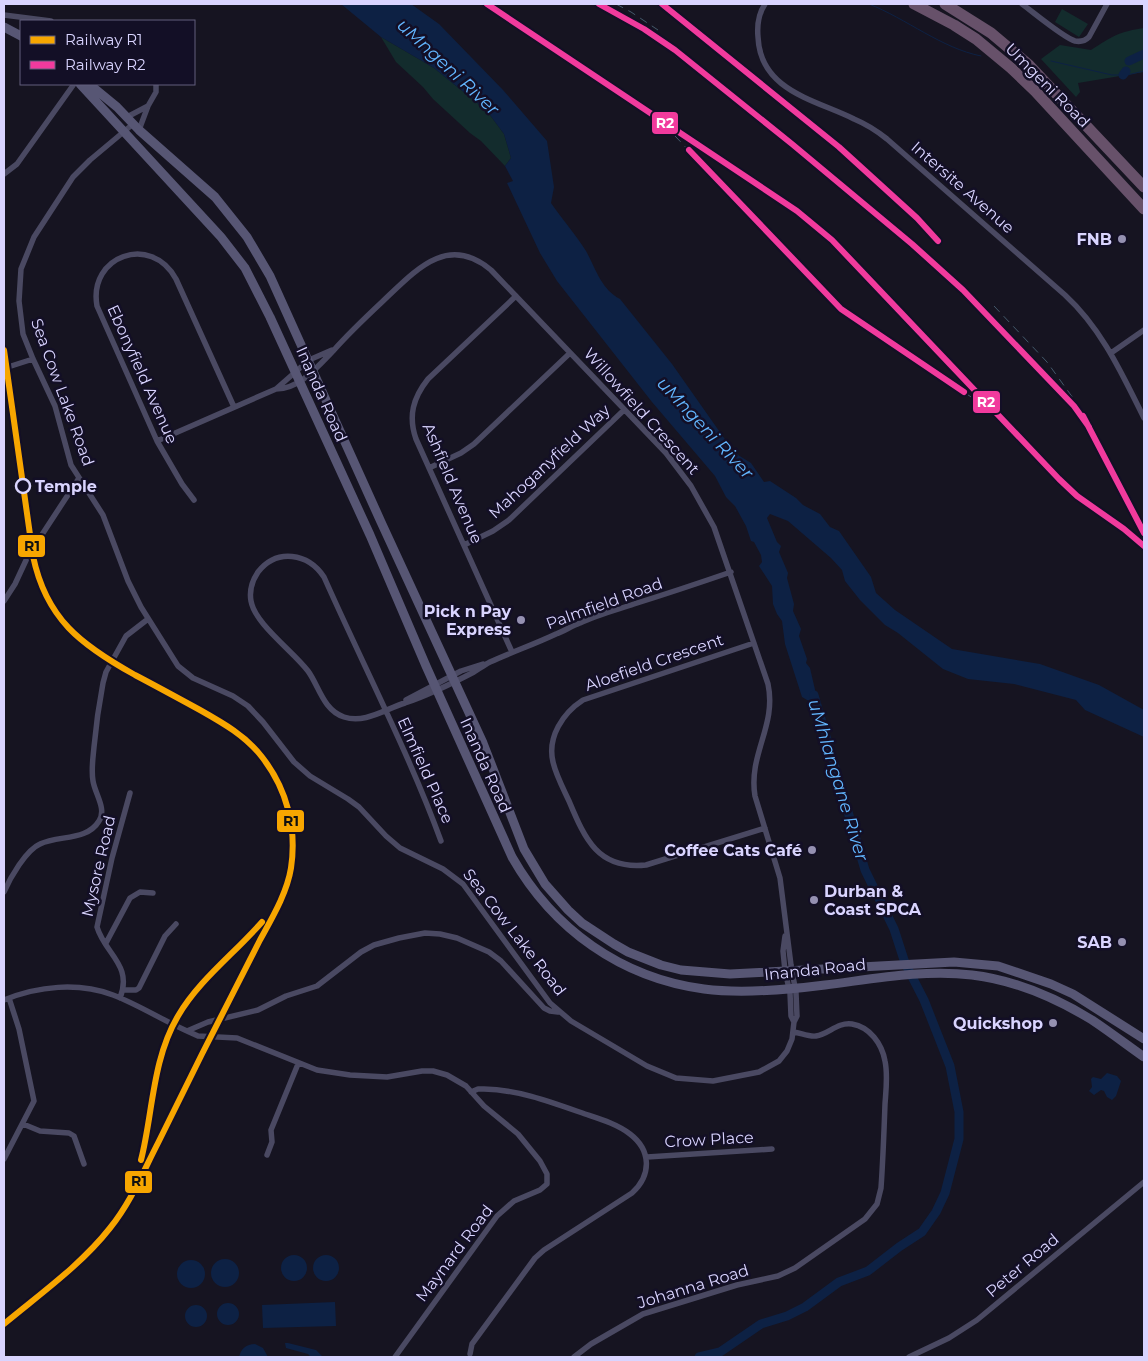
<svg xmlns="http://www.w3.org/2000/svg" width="1148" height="1361" font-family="Montserrat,sans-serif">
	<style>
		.green { fill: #132c2d }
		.water { fill: #0d2144 }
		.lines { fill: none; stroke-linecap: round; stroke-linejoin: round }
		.stream { stroke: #0d2144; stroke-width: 1 }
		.river { stroke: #0d2144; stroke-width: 9 }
		.street { stroke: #4a4962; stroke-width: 5.5 }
		.secondary { stroke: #575674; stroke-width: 9 }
		.highway { stroke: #67516a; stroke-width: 11 }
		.rail { stroke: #43596b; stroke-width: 1; stroke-dasharray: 8 6; stroke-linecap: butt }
		.rail-1-casing { stroke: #130f26; stroke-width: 10 }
		.rail-2-casing { stroke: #130f26; stroke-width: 10 }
		.rail-1 { stroke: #f7a600; stroke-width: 6 }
		.rail-2 { stroke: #f13a9d; stroke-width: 6 }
		.poi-dot { fill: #9591b1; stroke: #130f26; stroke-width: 2 }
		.stop-dot { fill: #130f26; stroke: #d9d4ff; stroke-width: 2.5 }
		.labels { text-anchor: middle; stroke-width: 5; stroke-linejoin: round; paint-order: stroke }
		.street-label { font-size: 16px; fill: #d9d4ff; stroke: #130f26 }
		.poi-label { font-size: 16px; font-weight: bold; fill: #d9d4ff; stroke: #130f26; text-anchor: end }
		.stop-label { font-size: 16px; font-weight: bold; fill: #d9d4ff; stroke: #130f26; text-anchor: start }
		.water-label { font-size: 18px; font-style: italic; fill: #62b6ff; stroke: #130f26 }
		.line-badge { stroke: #130f26; stroke-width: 2 }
		.badge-label { font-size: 14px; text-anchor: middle; font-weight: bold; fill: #fff }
		.pale-badge-label { font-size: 14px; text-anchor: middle; font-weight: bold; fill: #111 }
	</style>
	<rect width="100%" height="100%" fill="#161421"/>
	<!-- green -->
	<path class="green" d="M1062,9L1088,24L1079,37L1055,22Z
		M1144,28V72L1078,83L1080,92L1076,97L1041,59L1060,45L1091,50C1113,36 1118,32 1144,28Z
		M381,37L434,68L487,111L504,134L511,158L505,166L481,141L470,133L433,99L423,87L396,62Z"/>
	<!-- water -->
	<path class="water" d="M341,4H411L439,24L503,90L547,141L554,187L551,203C562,219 576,235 586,251C596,269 601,289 620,299L672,364L724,438L738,455L751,463L764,482L770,481L796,498L803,505L820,514L830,527L839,531L871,577L876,593L895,610L952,649L1040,664L1099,685L1144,710V737L1085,710L1076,700L1014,684L968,679L943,669L898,633L885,625L860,600L845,581L842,570L831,558L788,521L770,514L767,518L777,542L781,546L779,552L788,573L787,578L794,604L793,611L801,629L799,636L807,659L806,663L810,668L819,707L802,697L785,644L782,621L777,614L773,604L772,586L759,566L762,562L761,555L754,542L751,541L746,526L735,506L726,497L715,476L652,402L557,281L540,253L507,183L513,181L505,166L511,158L504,134L487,111L434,68L381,37Z
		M1107,1073L1117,1076L1121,1081L1116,1096L1112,1100L1107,1097L1104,1091L1101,1090L1094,1095L1089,1091L1092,1087L1091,1079L1093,1077L1101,1079Z
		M313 1268a13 13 0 1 1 26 0a13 13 0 1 1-26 0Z
		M281 1268a13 13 0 1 1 26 0a13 13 0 1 1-26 0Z
		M211 1273a14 14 0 1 1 28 0a14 14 0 1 1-28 0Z
		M177 1274a14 14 0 1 1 28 0a14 14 0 1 1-28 0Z
		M335,1302L336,1326L263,1328L262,1305Z
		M217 1314a11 11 0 1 1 22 0a11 11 0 1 1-22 0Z
		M185 1316a11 11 0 1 1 22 0a11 11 0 1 1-22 0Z
		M285,1343H288L316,1350L323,1357H311L308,1354L286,1348Z
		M255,1344L263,1348L268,1357H239C241,1349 246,1344 255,1344Z"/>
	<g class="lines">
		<!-- stream -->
		<path class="stream" d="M869,4C907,19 941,48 981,56
			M1051,61L1112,75H1127L1144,71"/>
		<!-- river -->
		<path class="river" d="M1129,61L1144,54
			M1123,75L1126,71
			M699,1357L720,1352L761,1324L787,1316L805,1307L839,1282L868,1271L899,1247L922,1232L936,1212L945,1193L959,1139V1112L950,1066L924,1000L905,963L894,929L865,870L814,695"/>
		<!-- street -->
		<path class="street" d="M765,4C759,13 757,26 758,37C760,91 816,100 854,119C866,124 877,131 887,139L1065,295C1102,329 1122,374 1144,418
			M1022,4C1033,12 1064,38 1075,41C1080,42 1085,41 1089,37L1107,4
			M4,15L51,21
			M127,117L148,106
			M133,124L90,160L73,177L34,237L21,269L19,301L23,334L33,359L55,406L71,465L103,515L128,581L141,607L178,666L193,678L233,696L248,706L263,722L294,762L310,776L348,799L359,807L386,836L400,848L443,869L463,884L550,1003L571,1021L647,1066L676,1078L713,1081L759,1072L779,1061L787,1051L792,1039L794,1022L797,1016L796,993L791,965L780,878L755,796C748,754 777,726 768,684L714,527L691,486L666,453L491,270C447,233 415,271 382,302C366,317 349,333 334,350C318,366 300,389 276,389
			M139,130L148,106L156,92V84
			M4,174L17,164L74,84
			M1111,353L1144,330
			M8,367L33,359
			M157,441L276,389L309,360L332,350
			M429,468L461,453L474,444L570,353
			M194,500L182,484L157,441L97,306C88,256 151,233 176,279L234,407
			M464,545L493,531L509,520L624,410
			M4,601L15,584L28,556L79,478
			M754,643L583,700C563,713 547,737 553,762C556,775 563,788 569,801C585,839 598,870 646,865L765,828
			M512,652L416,439C408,416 413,398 428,379L516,296
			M406,700L461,671L483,664
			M441,841C408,751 363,665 324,577C308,553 277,548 258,572C252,581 249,590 251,601C255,624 293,651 308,671C319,686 323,710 344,717C365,724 385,709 405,703C429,695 451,684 474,672C479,669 484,665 490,662C512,652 535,644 556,634C564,631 572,626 580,623C597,615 616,610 634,604C666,594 699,583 731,572
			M4,892C10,878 26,850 40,844C59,835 87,841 99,821C107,809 95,794 93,781C91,770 93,758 94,747C96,725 99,704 103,683L106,672L126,636L148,619
			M785,936L783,951L785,971L790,993L791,1016L794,1022
			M106,943L130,898L140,892L153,893
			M124,990H136L139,988L165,936L176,924
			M120,998C133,965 105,954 97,927L112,858L130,793
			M4,1000C38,986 78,982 113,995C139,1005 162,1020 187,1031L208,1022L258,1010L286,996L317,986L361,952L374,945L399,938L425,933L440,934L457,938L489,952L501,961L544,1008L550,1011L558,1012
			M187,1031L198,1036L237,1038L317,1070L350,1075L387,1077L422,1071H433L447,1075L466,1086L484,1106L518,1134L540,1161L547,1174V1184L540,1190L514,1201L497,1216L395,1357
			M23,1124L40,1131L69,1133L74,1136L84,1164
			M267,1155L272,1142L271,1130L298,1064
			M647,1157L772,1149
			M4,1159L34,1101L19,1029L9,998
			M470,1354L472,1344L535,1258L544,1250L632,1193C652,1175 651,1150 630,1134C617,1124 600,1119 585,1114C551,1102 520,1090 484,1089H478L471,1092
			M574,1357L591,1344L643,1314L737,1285L778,1276L795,1268L865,1219L877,1204L881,1188C883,1160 884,1132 885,1104C886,1090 888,1075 885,1061C882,1044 870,1027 852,1024C837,1022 829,1034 816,1036C809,1037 801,1033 794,1032
			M909,1357L949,1338L977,1320L1144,1182"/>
		<!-- secondary -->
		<path class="secondary" d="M4,27L21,36
			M80,84L221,237L245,268L270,317L370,535L426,666L512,857C553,929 621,978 704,989C743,994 786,990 825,985C873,979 924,969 972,975C1014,980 1056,998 1092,1020C1110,1032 1127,1045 1144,1057
			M89,84L117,107L139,130L215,197L247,237L270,276L381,522L483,743L524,849L545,884L568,910L582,923L614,944L628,952L661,965L681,970L730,974L954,962L998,966L1051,984L1073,994L1144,1039"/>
		<!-- highway -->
		<path class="highway" d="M914,4L954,25L976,39L1011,68L1035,91L1144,209
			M945,4L991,33L1029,65L1144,187"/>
		<!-- rail -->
		<path class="rail" d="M487,4L797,211L832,240L1059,479L1077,496L1124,529L1144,546
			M599,4L644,29L675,50L792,144L912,244L963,290L1074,406L1089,427
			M616,4L631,12L658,30
			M662,4L839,147L917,218L938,241
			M675,136L841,309L980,403
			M994,306L1047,362L1073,398
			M1085,420L1144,533"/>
		<!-- rail-1 casing -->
		<g class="rail-1-casing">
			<path id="rail-1" d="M4,350L33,556C46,619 81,645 135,675C156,686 178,698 200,710C223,723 246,736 262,757C287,789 297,828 291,868C287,893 272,918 260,940C241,978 221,1016 202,1054C187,1084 173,1113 158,1143C143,1172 131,1202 110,1228C81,1265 40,1294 4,1324
				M141,1160C153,1113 152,1060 178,1016C199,980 234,954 262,922"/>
		</g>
		<!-- rail-2 casing -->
		<g class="rail-2-casing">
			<path id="rail-2" d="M487,4L797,211L832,240L1059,479L1077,496L1124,529L1144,546
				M599,4L644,29L675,50L792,144L912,244L963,290L1074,406L1089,427
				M662,4L839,147L917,218L938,241
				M689,150L841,309L964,392
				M1083,416L1144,533"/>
		</g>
		<!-- rail-1 -->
		<use href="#rail-1" class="rail-1"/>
		<!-- rail-2 -->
		<use href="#rail-2" class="rail-2"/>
	</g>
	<!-- markers -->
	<g class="poi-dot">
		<circle cx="1122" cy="239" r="5"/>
		<circle cx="521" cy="620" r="5"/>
		<circle cx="812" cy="850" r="5"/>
		<circle cx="814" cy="900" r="5"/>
		<circle cx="1122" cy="942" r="5"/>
		<circle cx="1053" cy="1023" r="5"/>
	</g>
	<circle class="stop-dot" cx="23" cy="486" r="7"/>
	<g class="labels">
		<!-- street labels -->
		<g class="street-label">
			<text transform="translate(1048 85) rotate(45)" y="6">Umgeni Road</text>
			<text transform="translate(963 187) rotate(41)" y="6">Intersite Avenue</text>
			<text transform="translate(143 374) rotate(66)" y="6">Ebonyfield Avenue</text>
			<text transform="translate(63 392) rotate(70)" y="6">Sea Cow Lake Road</text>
			<text transform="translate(322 394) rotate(66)" y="6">Inanda Road</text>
			<text transform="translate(642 411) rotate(48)" y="6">Willowfield Crescent</text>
			<text transform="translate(549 461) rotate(-43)" y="6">Mahoganyfield Way</text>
			<text transform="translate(453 483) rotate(67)" y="6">Ashfield Avenue</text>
			<text transform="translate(604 603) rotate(-20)" y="6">Palmfield Road</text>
			<text transform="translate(654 662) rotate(-19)" y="6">Aloefield Crescent</text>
			<text transform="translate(486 765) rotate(66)" y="6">Inanda Road</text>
			<text transform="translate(426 770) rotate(66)" y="6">Elmfield Place</text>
			<text transform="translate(98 866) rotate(-77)" y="6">Mysore Road</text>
			<text transform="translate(515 932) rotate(52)" y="6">Sea Cow Lake Road</text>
			<text transform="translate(815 969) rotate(-6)" y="6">Inanda Road</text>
			<text transform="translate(709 1139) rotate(-3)" y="6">Crow Place</text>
			<text transform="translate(454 1253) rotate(-53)" y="6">Maynard Road</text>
			<text transform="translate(1022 1265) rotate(-40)" y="6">Peter Road</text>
			<text transform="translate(693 1286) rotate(-17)" y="6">Johanna Road</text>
		</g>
		<!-- poi labels -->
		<g class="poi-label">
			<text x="1112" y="245">FNB</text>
			<text x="511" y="617">Pick n Pay<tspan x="511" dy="18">Express</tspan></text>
			<text x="802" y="856">Coffee Cats Café</text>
			<text x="824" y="897" text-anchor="start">Durban &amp;<tspan x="824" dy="18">Coast SPCA</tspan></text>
			<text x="1112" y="948">SAB</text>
			<text x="1043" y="1029">Quickshop</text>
		</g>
		<!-- stop labels -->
		<g class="stop-label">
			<text x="35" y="492">Temple</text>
		</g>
		<!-- water labels -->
		<g class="water-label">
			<text transform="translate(448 67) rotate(43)" y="6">uMngeni River</text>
			<text transform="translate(705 428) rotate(47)" y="6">uMngeni River</text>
			<text transform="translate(838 780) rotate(73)" y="6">uMhlangane River</text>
		</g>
	</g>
	<g class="line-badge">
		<rect x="651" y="111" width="28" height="24" rx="5" fill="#f13a9d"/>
		<rect x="972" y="390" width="29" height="24" rx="5" fill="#f13a9d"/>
		<rect x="17" y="534" width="29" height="24" rx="5" fill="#f7a600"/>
		<rect x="276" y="809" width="29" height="24" rx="5" fill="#f7a600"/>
		<rect x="124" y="1170" width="29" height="24" rx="5" fill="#f7a600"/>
	</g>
	<g class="badge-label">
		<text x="665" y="128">R2</text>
		<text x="986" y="407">R2</text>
	</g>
	<g class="pale-badge-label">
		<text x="32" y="551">R1</text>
		<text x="291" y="826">R1</text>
		<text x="139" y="1186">R1</text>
	</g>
	<!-- border -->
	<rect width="1148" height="1361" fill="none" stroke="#d9d4ff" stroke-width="10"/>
	<!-- legend -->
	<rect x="20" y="20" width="175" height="65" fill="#130f26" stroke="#625e7d"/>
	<rect x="30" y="36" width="25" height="8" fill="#f7a600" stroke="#625e7d"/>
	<text x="65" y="45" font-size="15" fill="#d9d4ff">Railway R1</text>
	<rect x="30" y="61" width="25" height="8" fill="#f13a9d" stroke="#625e7d"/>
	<text x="65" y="70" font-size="15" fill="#d9d4ff">Railway R2</text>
</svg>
